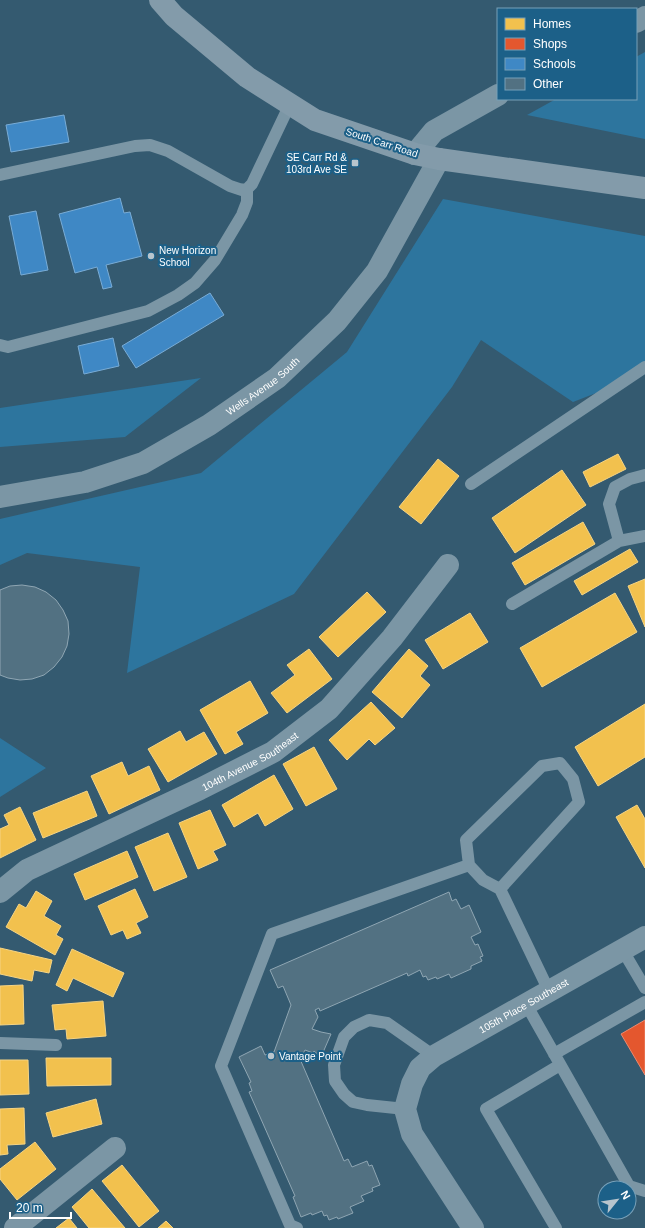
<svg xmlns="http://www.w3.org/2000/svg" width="645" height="1228" font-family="Arial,sans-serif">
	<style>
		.green { fill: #2d759e }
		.homes { fill: #f2c14e; stroke: #f6d483 }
		.shops { fill: #e4572e; stroke: #ec896d }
		.schools { fill: #3f88c5; stroke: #79acd6 }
		.building { fill: #527182; stroke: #8fa6b3 }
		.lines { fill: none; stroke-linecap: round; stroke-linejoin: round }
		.service { stroke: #7b96a5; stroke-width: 12 }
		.minor { stroke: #7b96a5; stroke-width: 22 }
		.secondary { stroke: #839baa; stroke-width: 22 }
		.poi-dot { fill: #b8c5cd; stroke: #1c6088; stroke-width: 1.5 }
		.labels { text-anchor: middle; stroke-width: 4; stroke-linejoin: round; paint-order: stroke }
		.street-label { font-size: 10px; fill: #fff; stroke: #1c6088 }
		.poi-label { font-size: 10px; fill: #fff; stroke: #1c6088; text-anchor: start }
	</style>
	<rect width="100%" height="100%" fill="#345a70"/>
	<!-- green -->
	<path class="green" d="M645,52V139L527,115L556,99H636V57Z
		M443,199L645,236V374L573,402L481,340L452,387L294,594L127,673L140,567L27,553L0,565V519L201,473L347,352Z
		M201,378L125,437L0,447V408Z
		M0,738L46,768L0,797Z"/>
	<!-- homes -->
	<path class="homes" d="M618,454L626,469L590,487L583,472Z
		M438,459L459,476L421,524L399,507Z
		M562,470L586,505L515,553L492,518Z
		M583,522L595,544L525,585L512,563Z
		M630,549L638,562L582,595L574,581Z
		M645,579V627L628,586Z
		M367,592L386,612L338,657L319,637Z
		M615,593L637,632L542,687L520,648Z
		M470,613L488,642L443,669L425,640Z
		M309,649L332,679L287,713L271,693L295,675L287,665Z
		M409,649L428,666L420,676L430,685L402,718L372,692Z
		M250,681L268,713L236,732L243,744L225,754L200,710Z
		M371,702L395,728L375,745L369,739L347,760L329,740Z
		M645,704V757L598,786L575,747Z
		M180,731L186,742L204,732L217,754L168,782L148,749Z
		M314,747L337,789L306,806L283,764Z
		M122,762L128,776L149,766L160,790L109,814L91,776Z
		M274,775L293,809L265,826L258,813L234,827L222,805Z
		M87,791L97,816L43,838L33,813Z
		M637,805L645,819V868L616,817Z
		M20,807L36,840L0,858V829L9,825L4,815Z
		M210,810L226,845L213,851L218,860L198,869L179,823Z
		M168,833L187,877L154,891L135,847Z
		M127,851L138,877L85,900L74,874Z
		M135,889L148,917L136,923L141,933L127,939L123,930L111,935L98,906Z
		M36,891L52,901L44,916L61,926L56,935L63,939L55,955L6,927L19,904L26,908Z
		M0,948L52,960L49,973L34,970L32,981L0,974Z
		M72,949L124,973L113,997L73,978L67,991L56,985Z
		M23,985L24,1024L0,1025V986Z
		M103,1001L106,1036L67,1039L66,1029L55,1030L52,1005Z
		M46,1058H111V1085L47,1086Z
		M0,1060H28L29,1094L0,1095Z
		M96,1099L102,1124L53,1137L46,1113Z
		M24,1108L25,1144L7,1145L8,1154L0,1155V1109Z
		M35,1142L56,1169L17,1200L0,1179V1169Z
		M122,1165L159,1211L139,1227L102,1181Z
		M92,1189L125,1228H89L72,1207Z
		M69,1218L77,1228H56Z
		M166,1221L173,1228H158Z"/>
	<!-- shops -->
	<path class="shops" d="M645,1020V1075L621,1034Z"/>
	<!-- schools -->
	<path class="schools" d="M64,115L69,142L11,152L6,125Z
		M120,198L124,213L130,212L142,256L106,265L112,287L103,289L97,267L75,273L59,214Z
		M36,211L48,270L21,275L9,216Z
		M210,293L224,315L136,368L122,346Z
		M113,338L119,366L84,374L78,346Z"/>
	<!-- building -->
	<path class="building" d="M22,585L35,587L46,592L56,600L63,610L68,621L69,634L67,646L62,657L54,667L44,675L32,679L20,680L8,678L0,675V590L10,586Z
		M449,892L452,901L456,899L461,909L469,905L481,932L471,937L475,945L478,944L483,956L480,957L482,961L471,966V969L451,978L449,974L437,979L436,977L428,980L426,976L423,977L420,970L408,976L407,973L320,1011L319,1008L315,1010L318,1017L312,1029L321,1032L331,1034L321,1057L314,1051L313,1053L305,1050L300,1059L344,1161L348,1159L352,1167L367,1161L369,1166L372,1165L380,1185L372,1188L373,1191L361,1196L364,1201L350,1207L353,1213L338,1219L337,1217L329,1220L327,1215L324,1216L322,1211L312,1215L311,1213L301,1217L293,1197L295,1196L249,1092L252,1091L249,1083L251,1082L239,1057L261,1046L265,1055L274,1052L291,1005L283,986L278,988L270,970Z"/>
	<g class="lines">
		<!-- service -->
		<path class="service" d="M0,175L135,146L150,145L168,151L230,186L242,190L247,189L252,184L290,104
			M0,345L8,347L148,311L178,295L195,283L215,260L242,215L247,202V189
			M471,484L645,367
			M619,541L609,504L615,487L630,479L645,475
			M512,604L619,541L645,536
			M500,889L579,802L573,779L560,763L542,766L466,840L469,865L483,880L500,889L549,991
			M622,949L645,988
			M526,1004L629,1186L645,1191
			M0,1043L56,1045
			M554,1054L645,1002
			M405,1109L367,1105L353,1102L344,1094L335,1081L334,1065L344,1037L354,1027L369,1020L387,1023L434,1056
			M297,1228L290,1225L221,1066L272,934L469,865
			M556,1228L486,1109L560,1065"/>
		<!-- minor -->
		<g class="minor">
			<path d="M636,22L645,17"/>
			<path d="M415,154L434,131L498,95"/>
			<path id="s1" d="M0,497L85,482L143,463L209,425L277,378L337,321L377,271L439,159"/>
			<path id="s2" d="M0,892L27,870L200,789L273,752L329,709L392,638L448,565"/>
			<path d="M15,1228L115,1148"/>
			<path id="s3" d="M473,1228L412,1134L405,1109L412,1084L420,1068L434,1056L645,937"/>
		</g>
		<!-- secondary -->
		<path class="secondary" d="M160,0L174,16L247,77L315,120L415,154L439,159L645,188"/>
	</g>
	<!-- markers -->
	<g class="poi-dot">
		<rect x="351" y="159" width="8" height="8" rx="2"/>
		<circle cx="151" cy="256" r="4"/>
		<circle cx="271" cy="1056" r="4"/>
	</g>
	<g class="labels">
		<!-- street labels -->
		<g class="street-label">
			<text transform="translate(382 142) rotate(18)" y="4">South Carr Road</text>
			<text dy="4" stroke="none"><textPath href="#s1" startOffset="290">Wells Avenue South</textPath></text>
			<text dy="4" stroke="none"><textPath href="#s2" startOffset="283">104th Avenue Southeast</textPath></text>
			<text dy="4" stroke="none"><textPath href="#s3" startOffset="303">105th Place Southeast</textPath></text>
		</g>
		<!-- poi labels -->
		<g class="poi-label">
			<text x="347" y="161" text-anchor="end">SE Carr Rd &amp;<tspan x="347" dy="12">103rd Ave SE</tspan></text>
			<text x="159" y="254">New Horizon<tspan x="159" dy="12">School</tspan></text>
			<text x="279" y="1060">Vantage Point</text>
		</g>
	</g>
	<!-- legend -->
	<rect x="497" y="8" width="140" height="92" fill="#1c6088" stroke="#77a0b8"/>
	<rect x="505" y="18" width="20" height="12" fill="#f2c14e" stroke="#77a0b8"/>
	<text x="533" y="28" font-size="12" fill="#ffffff">Homes</text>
	<rect x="505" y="38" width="20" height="12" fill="#e4572e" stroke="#77a0b8"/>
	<text x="533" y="48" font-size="12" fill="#ffffff">Shops</text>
	<rect x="505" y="58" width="20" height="12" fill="#3f88c5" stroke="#77a0b8"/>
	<text x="533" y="68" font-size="12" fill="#ffffff">Schools</text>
	<rect x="505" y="78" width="20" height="12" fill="#527182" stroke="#77a0b8"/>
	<text x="533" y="88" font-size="12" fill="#ffffff">Other</text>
	<!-- north arrow -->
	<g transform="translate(617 1200) rotate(60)"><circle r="19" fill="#1c6088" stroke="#77a0b8"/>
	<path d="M0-3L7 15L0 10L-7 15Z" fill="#b8c5cd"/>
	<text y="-6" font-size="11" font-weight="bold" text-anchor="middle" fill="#ffffff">N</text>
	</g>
	<!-- scale -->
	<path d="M10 1212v6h61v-6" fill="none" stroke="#ffffff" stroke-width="2"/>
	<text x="16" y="1212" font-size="12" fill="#ffffff" stroke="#1c6088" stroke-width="3" paint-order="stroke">20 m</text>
</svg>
